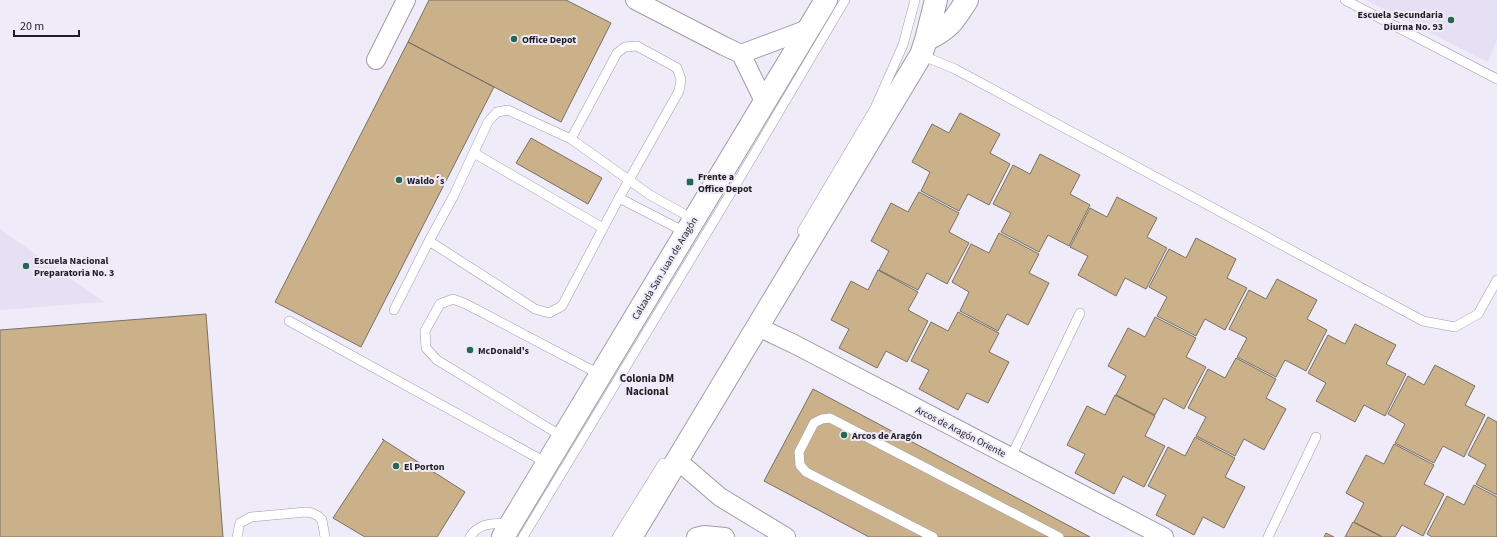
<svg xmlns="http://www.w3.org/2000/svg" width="1497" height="537" font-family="'Source Sans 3',sans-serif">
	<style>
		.built { fill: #e6e0f5 }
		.building { fill: #cbb189; stroke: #787065 }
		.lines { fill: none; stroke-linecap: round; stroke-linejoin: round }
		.service-casing { stroke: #9f9ba8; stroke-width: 10 }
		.minor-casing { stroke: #9f9ba8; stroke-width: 20 }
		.primary-casing { stroke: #9f9ba8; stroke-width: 24 }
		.service { stroke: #fff; stroke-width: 9 }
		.minor { stroke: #fff; stroke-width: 18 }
		.primary { stroke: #fff; stroke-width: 22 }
		.poi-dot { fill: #276652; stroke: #efebf9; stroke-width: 1.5 }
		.labels { text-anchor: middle; stroke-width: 4; stroke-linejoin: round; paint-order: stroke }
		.poi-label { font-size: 10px; font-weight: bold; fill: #211f24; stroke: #efebf9; text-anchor: start }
		.street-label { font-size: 10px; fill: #211f24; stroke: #efebf9 }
		.neighbourhood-label { font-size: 11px; font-weight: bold; fill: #211f24; stroke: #efebf9 }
	</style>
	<rect width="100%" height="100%" fill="#efebf9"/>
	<!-- built -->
	<path class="built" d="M1366,0H1497V41L1487,62Z
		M0,229L104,302L0,310Z"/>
	<!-- building -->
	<path class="building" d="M429,0H566L611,23L561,122L408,42Z
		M408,42L494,87L361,347L275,302Z
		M960,113L1000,134L990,153L1010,164L989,205L968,194L959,211L921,191L930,172L912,162L932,124L949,133Z
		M531,138L602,178L588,204L516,163Z
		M1040,154L1080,175L1070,194L1090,205L1069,246L1048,235L1039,252L1001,232L1011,213L993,204L1013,165L1030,174Z
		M919,192L959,213L949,232L969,243L947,284L927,273L918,290L879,270L889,251L871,241L891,203L908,212Z
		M1117,197L1157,218L1147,237L1167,248L1146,289L1125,278L1116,296L1078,275L1088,256L1070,247L1090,208L1107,217Z
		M999,233L1039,254L1029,273L1049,283L1028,325L1007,314L998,331L960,311L969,292L952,282L971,244L989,253Z
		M1196,238L1236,259L1227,278L1247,288L1225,330L1205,319L1196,336L1157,316L1167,297L1149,287L1169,249L1186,258Z
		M878,270L918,292L908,310L928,321L907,362L886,351L877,368L839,348L849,329L831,320L851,281L868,290Z
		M1277,279L1317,300L1307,319L1327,330L1306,371L1285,360L1276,377L1237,357L1247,338L1229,329L1249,290L1266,299Z
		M958,312L999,333L989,352L1009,362L988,403L967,393L958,410L919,389L929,370L911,361L931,322L948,331Z
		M206,314L223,537H0V330Z
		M1155,317L1196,338L1186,357L1206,367L1184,409L1164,398L1155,415L1116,395L1126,376L1108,366L1128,328L1145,337Z
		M1355,324L1396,345L1386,364L1406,374L1385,416L1364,405L1355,422L1316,401L1326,383L1308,373L1328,335L1345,344Z
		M1236,358L1276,379L1266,398L1286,409L1264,450L1244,439L1235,456L1196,436L1206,417L1188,408L1208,369L1225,378Z
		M1435,365L1475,386L1465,405L1485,415L1464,457L1443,446L1434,463L1395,443L1405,424L1388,414L1408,376L1424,385Z
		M813,389L1090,537H869L764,481Z
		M1115,395L1155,416L1145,436L1165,446L1144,487L1123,476L1114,494L1075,473L1085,454L1067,445L1087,406L1105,415Z
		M1488,417L1497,422V495L1476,484L1486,465L1468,455Z
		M1195,437L1235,458L1225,477L1245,487L1224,528L1203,517L1194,535L1156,515L1166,495L1148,486L1168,447L1185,456Z
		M382,439L465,492L437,537H365L333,518L384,440Z
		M1394,444L1434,465L1424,484L1444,494L1423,536L1402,525L1395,537H1383L1354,522L1364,503L1346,493L1366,455L1384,464Z
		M1474,485L1497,497V537H1432L1427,534L1447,496L1464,505Z
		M1353,522L1382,537H1345Z
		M1326,533L1334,537H1324Z"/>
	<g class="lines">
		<!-- service casing -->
		<g class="service-casing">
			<path id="service" d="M1345,0L1497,79
				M921,55L955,69L1423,321L1455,327L1478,314L1497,280
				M571,139L617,53L625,47L637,46L677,68L681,79L679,91L619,198
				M474,153L603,228
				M802,231L875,108L903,45L915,0
				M685,232L619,198L562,306L549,313L535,309L429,241L453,197L488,122L497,112L508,110L571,139L650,195L693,219
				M394,310L429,241
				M289,321L547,463
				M563,437L437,360L426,348L425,331L440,304L453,299L466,304L599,374
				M1011,457L1080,313
				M237,537L240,523L251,517L306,512L312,513L318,516L322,520L325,537
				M470,537C479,522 494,524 510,523
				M523,537L741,176L845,0
				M617,537L663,463
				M933,537L806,472L800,465L799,452L814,423L822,419L830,418L1059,537
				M1268,537L1316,437"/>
		</g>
		<!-- minor casing -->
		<g class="minor-casing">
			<path id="minor" d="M635,0L724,46L741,54L765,103
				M741,54L808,29
				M376,60L406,0
				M758,327L794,344L1164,537
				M677,460L720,497L786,537
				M696,537L704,535L725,537"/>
		</g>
		<!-- primary casing -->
		<g class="primary-casing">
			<path id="primary" d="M926,40C950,28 953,22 967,0
				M503,537L826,0
				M631,537L921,55L926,40L936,0"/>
		</g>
		<!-- service -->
		<use href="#service" class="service"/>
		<!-- minor -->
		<use href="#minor" class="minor"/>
		<!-- primary -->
		<use href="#primary" class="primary"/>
	</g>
	<!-- markers -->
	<g class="poi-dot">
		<circle cx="1451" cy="20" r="4"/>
		<circle cx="514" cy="39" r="4"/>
		<circle cx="399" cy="180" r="4"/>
		<rect x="686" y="178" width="8" height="8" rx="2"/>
		<circle cx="26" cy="266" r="4"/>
		<circle cx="470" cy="350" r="4"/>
		<circle cx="844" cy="435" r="4"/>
		<circle cx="396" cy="466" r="4"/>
	</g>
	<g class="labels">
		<!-- poi labels -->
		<g class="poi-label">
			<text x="1443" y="18" text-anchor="end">Escuela Secundaria<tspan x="1443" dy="12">Diurna No. 93</tspan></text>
			<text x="522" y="43">Office Depot</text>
			<text x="698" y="180">Frente a<tspan x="698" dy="12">Office Depot</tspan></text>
			<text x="407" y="184">Waldo´s</text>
			<text x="34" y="264">Escuela Nacional<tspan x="34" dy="12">Preparatoria No. 3</tspan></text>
			<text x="478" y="354">McDonald's</text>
			<text x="852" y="439">Arcos de Aragón</text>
			<text x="404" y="470">El Porton</text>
		</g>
		<!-- street labels -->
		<g class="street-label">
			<text transform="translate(664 268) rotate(-59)" y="4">Calzada San Juan de Aragón</text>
			<text transform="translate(961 431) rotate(27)" y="4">Arcos de Aragón Oriente</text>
		</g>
		<!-- neighbourhood labels -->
		<g class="neighbourhood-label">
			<text x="647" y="382">Colonia DM<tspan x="647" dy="13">Nacional</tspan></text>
		</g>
	</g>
	<!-- scale -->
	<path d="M14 30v6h65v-6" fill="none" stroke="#211f24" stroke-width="2"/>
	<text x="20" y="30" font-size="12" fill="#211f24" stroke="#efebf9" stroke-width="3" paint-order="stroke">20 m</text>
</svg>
